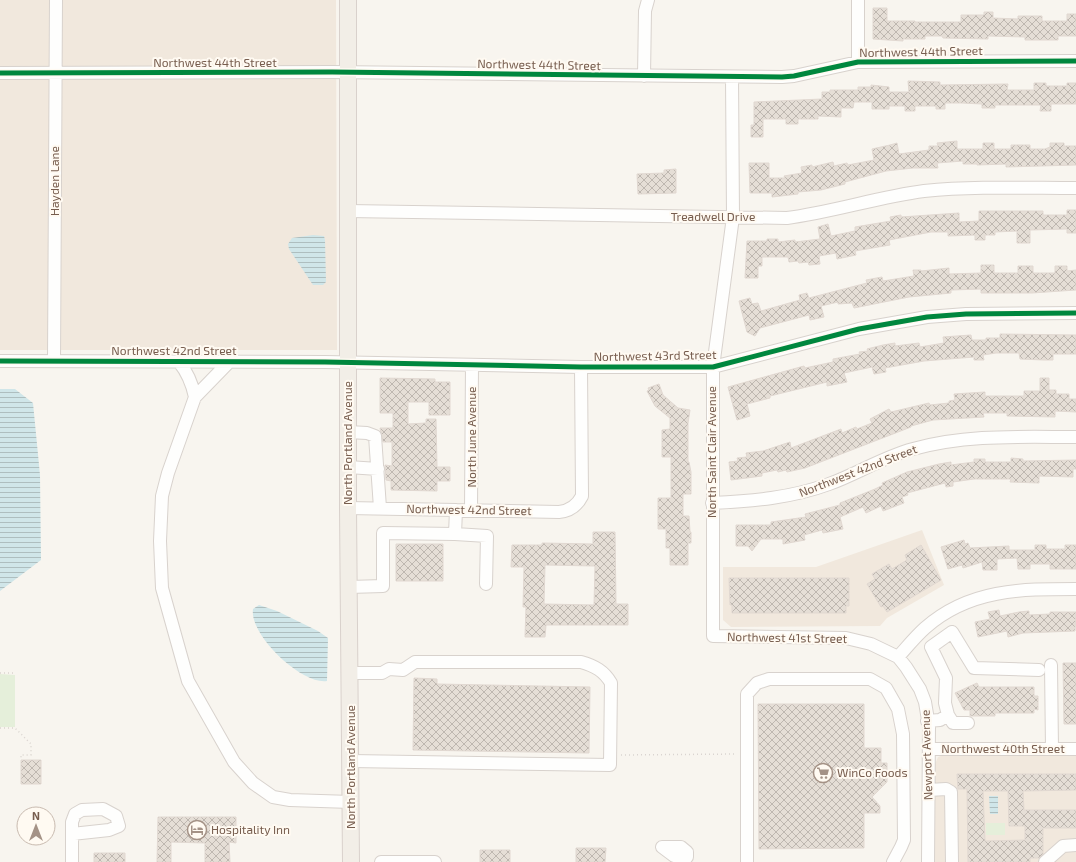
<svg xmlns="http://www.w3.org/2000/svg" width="1076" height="862" font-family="'Exo 2',sans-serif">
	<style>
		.residential { fill: #f1e8dd }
		.park { fill: #e5efda }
		.water { fill: url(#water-rules) }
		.building { fill: url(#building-cross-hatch); stroke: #e1d8d1; fill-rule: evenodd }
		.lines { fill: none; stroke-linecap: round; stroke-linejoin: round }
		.minor-casing { stroke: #d8d2cd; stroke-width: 14 }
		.major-casing { stroke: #d9d1cc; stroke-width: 18 }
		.path { stroke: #dad4d0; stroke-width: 1.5; stroke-dasharray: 1 3; stroke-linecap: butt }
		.minor { stroke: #fefefd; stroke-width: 12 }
		.major { stroke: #f2eee7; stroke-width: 16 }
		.cycleway-casing { stroke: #fffaf2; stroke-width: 8 }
		.cycleway { stroke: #00873e; stroke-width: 5 }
		.labels { text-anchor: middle; stroke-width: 4; stroke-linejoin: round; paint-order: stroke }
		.street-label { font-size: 12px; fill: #775d4e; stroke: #fffaf2 }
		.poi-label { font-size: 12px; fill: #775d4e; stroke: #fffaf2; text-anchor: start }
	</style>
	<defs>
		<pattern id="water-rules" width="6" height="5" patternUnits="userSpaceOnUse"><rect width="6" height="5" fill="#d0e6e9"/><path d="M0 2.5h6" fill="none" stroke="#aebebf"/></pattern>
		<pattern id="building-cross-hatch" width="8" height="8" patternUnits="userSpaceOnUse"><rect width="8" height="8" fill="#e5ded6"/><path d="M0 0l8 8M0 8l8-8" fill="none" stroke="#beb7b0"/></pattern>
	</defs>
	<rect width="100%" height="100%" fill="#f8f5ef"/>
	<!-- residential -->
	<path class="residential" d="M0,0H336L337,350H0Z
		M922,530L944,585L887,618L880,626L731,627L723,620V567H816Z
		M943,755H1076V862H935V764L938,757Z"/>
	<!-- park -->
	<path class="park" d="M0,674L15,675V727H0Z
		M986,823H1005V835H986Z"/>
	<!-- water -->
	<path class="water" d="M313,235L324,236L325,240L326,282L323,285H313L289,249L288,244L292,238Z
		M0,389H15L33,403L40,475L41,560L0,591Z
		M259,605L277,611L318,631L328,638L327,681C302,685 249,635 253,609Z
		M989,796H998V814H990Z"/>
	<!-- building -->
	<path class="building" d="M873,8H887V21H915V22H961V15H984V12H993V18L1018,19V16H1042V21H1067V14H1076V36H1058V40H1025V37L988,36V39L943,38L942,36H925V39H903V41L873,39Z
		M908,81L940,82V85L1008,84L1007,90H1034V83H1046V86H1067V83H1076V104H1051V111H1040L1041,105H995V108H982V104L962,103H945V109H936V106H915V111H905V106H889V109H872V102H854L853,108H841V117L818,116V119H798V124H786V119H763V137H751V125H754V102L822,99V92H830V90H858V87H871V85L889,87V92H909Z
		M957,141V149H983V143H994V149H1011V145H1030V149H1045L1050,147V143H1064V146H1076V165L1006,167V164L977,165V164H963V161L937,163L938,168H913L886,171L845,182V184L821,190L798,192V194L772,197V193H750L749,163H769V178H785L784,176L802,173L801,167L812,165V167L833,162L834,166L847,163L848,165L874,160L872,149L890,145L897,143L899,154L929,150V146H938L937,143Z
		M676,169V193L638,194L637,174L664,173V170Z
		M1067,210H1076V233H1067V229L1030,230V243H1017V231L995,232V235H985V240H975V235L948,236V232H931L889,240L890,245L855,251L856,255L837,259L836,253L819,256L820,264L809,265L808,262L799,263L798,261L789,262L788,257H762V266H758V278H745L747,241H767V239H778V242L795,240V242L820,239L818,227L828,224L831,236L855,231V227L891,221L890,217L901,215V217L959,213V222L979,221V211H1043V215H1067Z
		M981,265H994V273H1018V266H1033V273H1055V266H1067V271L1076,270V290L1032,293H981V289L951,290V293L909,297L854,308L852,303L838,304V302L821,306L824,317L810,320L809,315L760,328L755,336L747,332L739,301L750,298L752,304L758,303L761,311L800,300L799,295L807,293L809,298L867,283L866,280L882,277L883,281L914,276L913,270H921V271L949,268V274L981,273Z
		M1000,334L1076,335V354H1053V360H1044L1020,359L1019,353H996L983,355L984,360H974V357L924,361L885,368L886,372L874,374L872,367L844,373L847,382L827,386V382L770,396V398L747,404L750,416L737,420L728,387L804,366L805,368L833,362V359L860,354L859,352L868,351L867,349L883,345L895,343V346L919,343L920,347L944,343L943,337L971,335L972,340H986V338H1000Z
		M380,378L435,379V382H450V415H429V402H408V424L426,423V419H436L437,467H450V481H437V491L391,490V481L386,480L385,465L392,466V442H383L380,428H393V413H380Z
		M1040,378H1049V390H1056V394H1069V399H1076V412L1055,411V417L1007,416V413H983L984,417L933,420L911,426V427L805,468L787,472L786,470L778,472L777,470L762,473V476L731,480L729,462L738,461L737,458L747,457L746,453L763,451L790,442L791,448L841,429L842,433L856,427L857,429L872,423L870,419L889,409L891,412L929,403L930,405L949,403V401L955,400L954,394L985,392V396H1024V391H1040Z
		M659,384L663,395L678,408L690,410L688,423V462H689L691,472V494H683V516H689L690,532H691V543H688V565H670V548H666V529H658V498H671V457H662V430L670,429V418L655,406L647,391L649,390L648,388Z
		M1011,458L1023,459V461L1076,460V469H1073V477L1039,476V483L1010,482L1011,479H974L953,482V486L946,487L945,483L907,493L908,495L902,497L904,503L883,511L881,506L866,513L863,507L840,517L843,529L823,533L822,530L804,535L805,540L783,544V539H761L752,551L748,546H736V525H771V522L806,517L805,514L840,505V503L875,489L883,485L882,483L907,472L939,464L951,462V465L974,462V459H985V462H1011Z
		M593,532H615L616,604H628V625H546L545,637H525L526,607H523L524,567H511L512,545H542V543L593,544ZM545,565L595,566L594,605L544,604Z
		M964,540L965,544L968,543L970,548L1009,546V550H1035V545H1046V549H1065V545H1076V569H1050V564H1030V569H1018L1017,558L997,559V570H983L982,562L963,568L962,565L948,569L941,547Z
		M396,544H443V581H396Z
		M921,545L941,580L887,612L883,606L881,607L867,584L875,579L872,574L889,564L892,569L907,560L905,555Z
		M729,578H849V606H846V613H732V605H730Z
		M999,610L1000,616L1019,612L1029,611V615L1050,614V612H1076L1075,631L1023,633L1008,637L1007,631L978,637L975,622L990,619L988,612Z
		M1063,663H1076V724H1064Z
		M414,678L437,679V684L590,687L589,753L413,750Z
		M977,683L979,687H1034V696H1038V710L1034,709V713H995V716H970V710H964L955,693Z
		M758,704H864V748H881V763H887V782L872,797L880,806V813H864V848L759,849Z
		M21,760H41V784H21Z
		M957,774H1076V790L1023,791L1024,810H1076V828H1043V854L1039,858H1030V862H968L967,789H958ZM983,791H1008L1009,826H1025V840L985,841Z
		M158,817H236V843L229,842L230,862H205V843L171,842V862H157Z
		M576,848H606L605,862H576Z
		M480,850H510V862H480Z
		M94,853H125V862H94Z"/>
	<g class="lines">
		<!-- minor casing -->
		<g class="minor-casing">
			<path id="minor" d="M858,0V62
				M0,73L332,72L782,77L794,76L858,62L1076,61
				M644,76L645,11L648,0
				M732,77L733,217L713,367V636L846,638L871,644L898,657C907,647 915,637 925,628C969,589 1021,589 1076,589
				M348,211L787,218C833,212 878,197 924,191C974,186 1026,188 1076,188
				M0,361L325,362L581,367H713L859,329L927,317L966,314L1076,313
				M54,361L56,0
				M230,361L195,397L168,473L162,496L160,541L162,588L188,681L234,762L253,783L273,797L290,800L351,802
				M179,362C188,373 192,383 195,397
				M348,432L367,433L375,436L380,508
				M348,467L378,469
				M712,503C753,501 791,498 829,484C857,474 883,457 913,449C966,434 1021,437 1076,437
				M348,508L559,512C570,511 577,506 582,496L581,367
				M456,510L455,534L487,536L486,584
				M471,510L472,365
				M349,587L383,586V533L455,534
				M898,657L906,667L920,689L925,702L929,726L928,862
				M1051,665L1052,749
				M350,673H382L389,669L403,670L415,662H581C595,666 604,671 611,683L610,765L351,761
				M948,715L953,723H968
				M927,721L940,720L948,715L945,703L946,678L931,647L952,632L974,668L1039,670
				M929,749H1076
				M929,790L946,789L951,792L952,862
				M662,847H681L687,852V857L674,856Z
				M72,862V822L75,814L82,810L103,809L116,816L119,826L109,830L72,834
				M381,862H435
				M747,862V694L757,683L769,679H870L886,688L898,709L903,734L904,840L901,847L893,862
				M1045,862L1063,846L1076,845"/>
		</g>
		<!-- major casing -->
		<g class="major-casing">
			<path id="major" d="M348,0V508L351,862"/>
		</g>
		<!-- path -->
		<path class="path" d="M0,673H15
			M0,728H15L31,744V755H21V759
			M621,755L737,754"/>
		<!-- minor -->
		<use href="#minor" class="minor"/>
		<!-- major -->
		<use href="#major" class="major"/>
		<!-- cycleway casing -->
		<g class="cycleway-casing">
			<path id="cycleway" d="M0,73L332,72L782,77L794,76L858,62L1076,61
				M0,361L325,362L581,367H713L859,329L927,317L966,314L1076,313"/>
		</g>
		<!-- cycleway -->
		<use href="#cycleway" class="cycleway"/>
	</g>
	<!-- icons -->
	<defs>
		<g id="supermarket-ring" transform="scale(1)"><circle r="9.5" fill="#fffaf2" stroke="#a49286" stroke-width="1.5"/><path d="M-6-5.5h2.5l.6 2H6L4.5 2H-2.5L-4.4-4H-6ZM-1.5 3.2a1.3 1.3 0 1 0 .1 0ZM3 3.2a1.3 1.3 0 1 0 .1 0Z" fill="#a49286"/></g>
		<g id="hotel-ring" transform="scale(1)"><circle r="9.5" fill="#fffaf2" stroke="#a49286" stroke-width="1.5"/><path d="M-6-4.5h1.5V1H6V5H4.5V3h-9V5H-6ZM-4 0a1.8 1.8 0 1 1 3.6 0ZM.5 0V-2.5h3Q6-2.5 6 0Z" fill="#a49286"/></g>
	</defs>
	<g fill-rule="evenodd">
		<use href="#supermarket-ring" x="823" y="773"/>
		<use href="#hotel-ring" x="197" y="830"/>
	</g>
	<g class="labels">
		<!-- street labels -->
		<g class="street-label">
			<text transform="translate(921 52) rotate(-1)" y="4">Northwest 44th Street</text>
			<text x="215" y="67">Northwest 44th Street</text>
			<text transform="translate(539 65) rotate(1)" y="4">Northwest 44th Street</text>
			<text transform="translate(55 181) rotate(-90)" y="4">Hayden Lane</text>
			<text x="713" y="221">Treadwell Drive</text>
			<text x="174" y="355">Northwest 42nd Street</text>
			<text transform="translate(655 356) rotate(-1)" y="4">Northwest 43rd Street</text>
			<text transform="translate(472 437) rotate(-90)" y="4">North June Avenue</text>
			<text transform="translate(348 443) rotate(-90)" y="4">North Portland Avenue</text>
			<text transform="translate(712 452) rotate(-90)" y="4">North Saint Clair Avenue</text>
			<text transform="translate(858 471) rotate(-21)" y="4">Northwest 42nd Street</text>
			<text transform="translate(469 510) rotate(1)" y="4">Northwest 42nd Street</text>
			<text transform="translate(787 638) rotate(1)" y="4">Northwest 41st Street</text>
			<text x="1003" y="753">Northwest 40th Street</text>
			<text transform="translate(927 755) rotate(-92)" y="4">Newport Avenue</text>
			<text transform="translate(351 767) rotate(-90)" y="4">North Portland Avenue</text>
		</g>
		<!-- poi labels -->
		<g class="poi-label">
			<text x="837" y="777">WinCo Foods</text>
			<text x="211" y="834">Hospitality Inn</text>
		</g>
	</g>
	<!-- north arrow -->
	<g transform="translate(36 826)"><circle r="19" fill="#fffaf2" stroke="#c9bbb0"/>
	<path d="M0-3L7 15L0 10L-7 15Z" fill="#a49286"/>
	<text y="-6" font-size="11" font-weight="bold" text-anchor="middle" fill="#775d4e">N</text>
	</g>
</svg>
